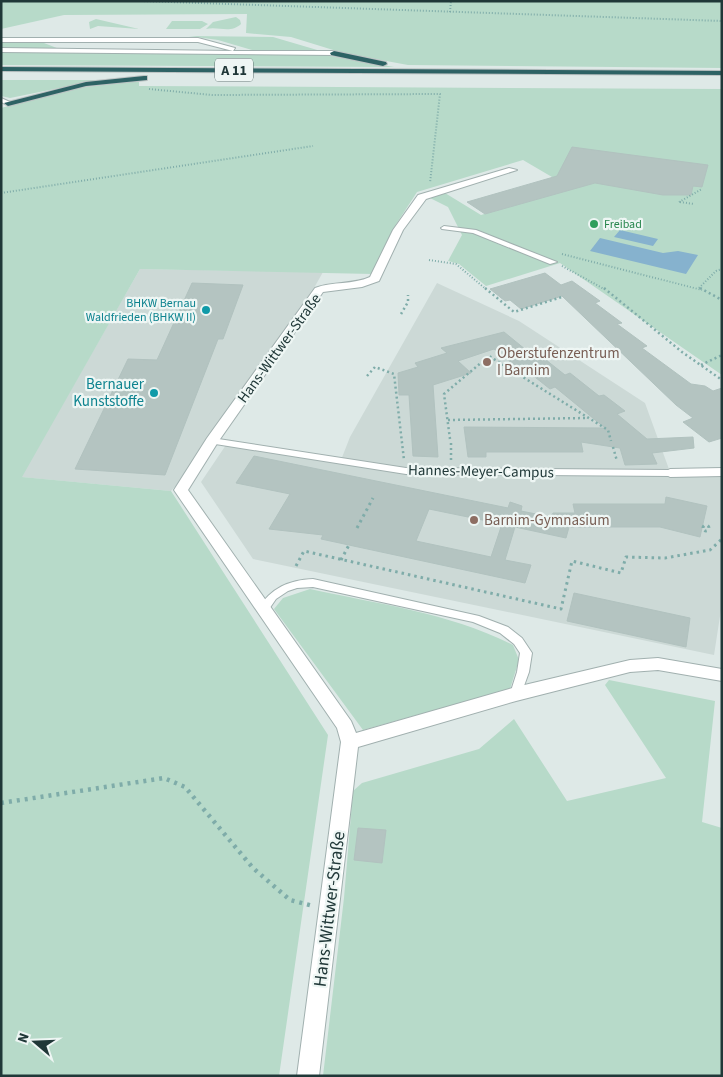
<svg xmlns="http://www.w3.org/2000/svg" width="723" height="1077" font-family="'Source Sans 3',sans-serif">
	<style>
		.built { fill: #ccd9d6 }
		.green { fill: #b7dac9 }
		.water { fill: #86b2ce }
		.building { fill: #b4c4c1; stroke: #b1c2bf; fill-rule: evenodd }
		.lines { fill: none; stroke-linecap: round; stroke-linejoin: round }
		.lane-casing { stroke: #a1b0af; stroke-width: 2 }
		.street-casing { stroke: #a1b0af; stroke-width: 2 }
		.highway-casing { stroke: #bcc3c3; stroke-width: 2 }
		.path-far3 { stroke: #7faca9; stroke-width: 2; stroke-dasharray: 1 2; stroke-linecap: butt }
		.path-far2 { stroke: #7faca9; stroke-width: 2.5; stroke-dasharray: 2 3; stroke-linecap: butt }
		.path-far1 { stroke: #7faca9; stroke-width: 3; stroke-dasharray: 2.5 4; stroke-linecap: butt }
		.path { stroke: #7faca9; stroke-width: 4.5; stroke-dasharray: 3 5; stroke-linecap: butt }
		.lane { fill: #fff; fill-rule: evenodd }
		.street { fill: #fff; fill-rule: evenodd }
		.highway { fill: #2d6264; fill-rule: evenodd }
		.leisure-dot { fill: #2e9e5b; stroke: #eef6f4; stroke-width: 2 }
		.culture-dot { fill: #0f9aa8; stroke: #eef6f4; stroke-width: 2 }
		.education-dot { fill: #8d6e63; stroke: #eef6f4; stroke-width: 2 }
		.labels { text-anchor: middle; stroke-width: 4.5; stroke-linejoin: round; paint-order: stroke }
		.far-leisure-label { font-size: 12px; fill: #27864d; stroke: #eef6f4; text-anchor: start }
		.far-culture-label { font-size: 12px; fill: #0d838f; stroke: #eef6f4; text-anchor: end }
		.shield { fill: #eef6f4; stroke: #5e7170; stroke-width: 1 }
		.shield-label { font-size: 14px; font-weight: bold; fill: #203838 }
		.street-label { font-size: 15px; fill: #203838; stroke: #eef6f4 }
		.education-label { font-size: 15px; fill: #785e54; stroke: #eef6f4; text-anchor: start }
		.culture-label { font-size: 15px; fill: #0d838f; stroke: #eef6f4; text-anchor: end }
		.near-street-label { font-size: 18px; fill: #203838; stroke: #eef6f4 }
	</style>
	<rect width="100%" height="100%" fill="#dee9e7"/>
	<!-- built -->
	<path class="built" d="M140,269L323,272L314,288L312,299L198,461L171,491L21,477Z
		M437,283L519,321L645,403L670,472L722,470V603L714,655L253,559L201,482L228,442L341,460L350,437Z"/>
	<!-- green -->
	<path class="green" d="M1,1H722V68L408,65L343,53L291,37L246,33L247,14L64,15L1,29Z
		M236,17L240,20L241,24C230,34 219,26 206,29L213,22Z
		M96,19L139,29L98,26L90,29L89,22Z
		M172,21H202L208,24L200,29H166Z
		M189,36L273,37L324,52L252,50L218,40Z
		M16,41L44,43L62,50L1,48V42Z
		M1,52L325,55L394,67L1,65Z
		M1,80H99L10,98L1,96Z
		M129,82H139V86L722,89V375L560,263L486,286L459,264L448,261L462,235L448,207L430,198L445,193L481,215L567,190L552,177L523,160L417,192L395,226L373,274L140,269L22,477L171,491L328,735L279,1076H1V108L77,88Z
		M310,589C378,604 450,613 513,645L519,660L510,689L363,730L274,609L283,598Z
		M609,680L715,701L702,822L722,828V1076H323L344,898L353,791L362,783L479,749L514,719L567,801L666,778L605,685Z"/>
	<!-- water -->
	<path class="water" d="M620,230L658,239L653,246L614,237Z
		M600,238L663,253L678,251L698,255L686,274L590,251Z"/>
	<!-- building -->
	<path class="building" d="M572,147L624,154L708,165L702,187L693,186L691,195H663L595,183L485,214L467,202L557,176Z
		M545,273L561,285L572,281L600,301L595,303L622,323L617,324L647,346L642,348L691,384L705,386L713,391L722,388V438L709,442L683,422L693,418L676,405L562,296L521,309L510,300L505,301L490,289Z
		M192,283L243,285L223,339H218L165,475L75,469L128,359L157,360Z
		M504,332L531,354L536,352L565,375L570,373L599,396L604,395L625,411L617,414L647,439L693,437L694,448L652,453L657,464L625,465L620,448L581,442L583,452H486V457H468L464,427L605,428L555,387L550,389L521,366L517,367L494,349L458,361L471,373L433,385L438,457L413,456L409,395H399L398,373L418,367L415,363L447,353L441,348Z
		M254,456L508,508L510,502L522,506L521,511L551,517L553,513H575L573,504H665L666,497L707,506L700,537L660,527H569L566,538L515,527L505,560L531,565L525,583L321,539L323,535L269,529L290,494L236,483ZM429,509L502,524L491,557L416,541Z
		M574,593L690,618L686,647L567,621Z
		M358,828L386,830L382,863L354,860Z"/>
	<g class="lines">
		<!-- lane casing -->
		<g class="lane-casing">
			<path id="lane" d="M1,38H198L235,48L233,51H334L337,53L334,55L1,52V48L233,51L198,42H1Z
				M1,98L10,102L11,103L8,105L1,102Z
				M444,226L476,230L557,262L550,264L473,233L442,229L441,228Z
				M212,438L406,468L670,470L675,473L670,476L406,474L209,443L207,441L209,439Z
				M313,579L479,616L508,627L522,638L532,653L529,672L520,697L516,698L512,697L510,694L517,672L520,653L514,644L500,633L473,622L313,587L297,588L288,591L276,599L267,612H259L258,609C271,588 289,580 313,579Z"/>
		</g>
		<!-- street casing -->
		<g class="street-casing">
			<path id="street" d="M509,168L517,170L426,199L403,230L379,281L362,287L323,292L218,442L188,490L351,721L356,733L516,687L630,660L658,658L722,669V681L658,670L630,672L516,701L358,747L319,1076H297L341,742L337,728L174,490L207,438L315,288C333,281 353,285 370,277L393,230L418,195Z
				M722,468V476L670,477L663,473L670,469Z"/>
		</g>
		<!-- highway casing -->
		<g class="highway-casing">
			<path id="highway" d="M334,51L386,62L387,64L383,66L331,55L330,53Z
				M1,67L722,71V75L1,71Z
				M144,76H147V80L86,86L8,106L4,103L86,82Z"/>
		</g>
		<!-- path-far3 -->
		<path class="path-far3" d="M141,1L722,21
			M450,12L451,1
			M149,89L212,95L440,94L430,183
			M1,193L313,146
			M679,202L702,189
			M680,202L694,204
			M562,254L702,290
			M429,260L456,264L487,290
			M562,266L606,290
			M699,288L716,271L722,269"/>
		<!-- path-far2 -->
		<path class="path-far2" d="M485,288L514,312L562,297
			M604,288L682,352L722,380
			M700,288L722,300
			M401,314L408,302V295
			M701,365L722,355
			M367,376L375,367L394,374L404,460
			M448,420L587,418
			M450,439L444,394L489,356L608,430L611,441
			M451,443V460
			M613,447L617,461"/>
		<!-- path-far1 -->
		<path class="path-far1" d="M703 528a3 3 0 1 1 6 0a3 3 0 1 1-6 0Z
			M357,528L373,498
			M341,560L349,545
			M296,566L304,551L561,609L572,561L621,573L626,557L665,558L710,550L722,539"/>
		<!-- path -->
		<path class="path" d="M1,803L164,778L185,787L253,868L290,900L313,906"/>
		<!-- lane -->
		<use href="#lane" class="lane"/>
		<!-- street -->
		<use href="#street" class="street"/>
		<!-- highway -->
		<use href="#highway" class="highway"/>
	</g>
	<!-- markers -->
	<circle class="leisure-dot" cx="594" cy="224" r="5"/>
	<g class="culture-dot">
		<circle cx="206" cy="310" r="5"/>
		<circle cx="154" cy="393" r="5"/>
	</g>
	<g class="education-dot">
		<circle cx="487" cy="362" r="5"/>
		<circle cx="474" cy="520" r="5"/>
	</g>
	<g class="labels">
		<!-- far-leisure labels -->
		<g class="far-leisure-label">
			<text x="604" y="228">Freibad</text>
		</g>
		<!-- far-culture labels -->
		<g class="far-culture-label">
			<text x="196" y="307">BHKW Bernau<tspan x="196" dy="14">Waldfrieden (BHKW II)</tspan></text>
		</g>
		<!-- shield labels -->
		<rect class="shield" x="215" y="58.5" width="38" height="23" rx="4"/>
		<g class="shield-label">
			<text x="234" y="75">A 11</text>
		</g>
		<!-- street labels -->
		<g class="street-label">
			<text transform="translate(279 348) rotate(-54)" y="5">Hans-Wittwer-Straße</text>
			<text transform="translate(481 471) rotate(1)" y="5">Hannes-Meyer-Campus</text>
		</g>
		<!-- education labels -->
		<g class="education-label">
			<text x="497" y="358">Oberstufenzentrum<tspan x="497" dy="17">I Barnim</tspan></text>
			<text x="484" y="525">Barnim-Gymnasium</text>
		</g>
		<!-- culture labels -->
		<g class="culture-label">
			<text x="144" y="389">Bernauer<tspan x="144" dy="17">Kunststoffe</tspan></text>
		</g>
		<!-- near-street labels -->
		<g class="near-street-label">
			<text transform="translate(329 909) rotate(-83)" y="6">Hans-Wittwer-Straße</text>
		</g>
	</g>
	<!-- border -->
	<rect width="723" height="1077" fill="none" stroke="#203838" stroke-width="5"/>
	<!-- north arrow -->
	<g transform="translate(35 1042) rotate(289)" stroke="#eef6f4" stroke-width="4" paint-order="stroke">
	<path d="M0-4L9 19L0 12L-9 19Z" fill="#203838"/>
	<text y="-8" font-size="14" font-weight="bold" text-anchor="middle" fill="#203838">N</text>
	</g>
</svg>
